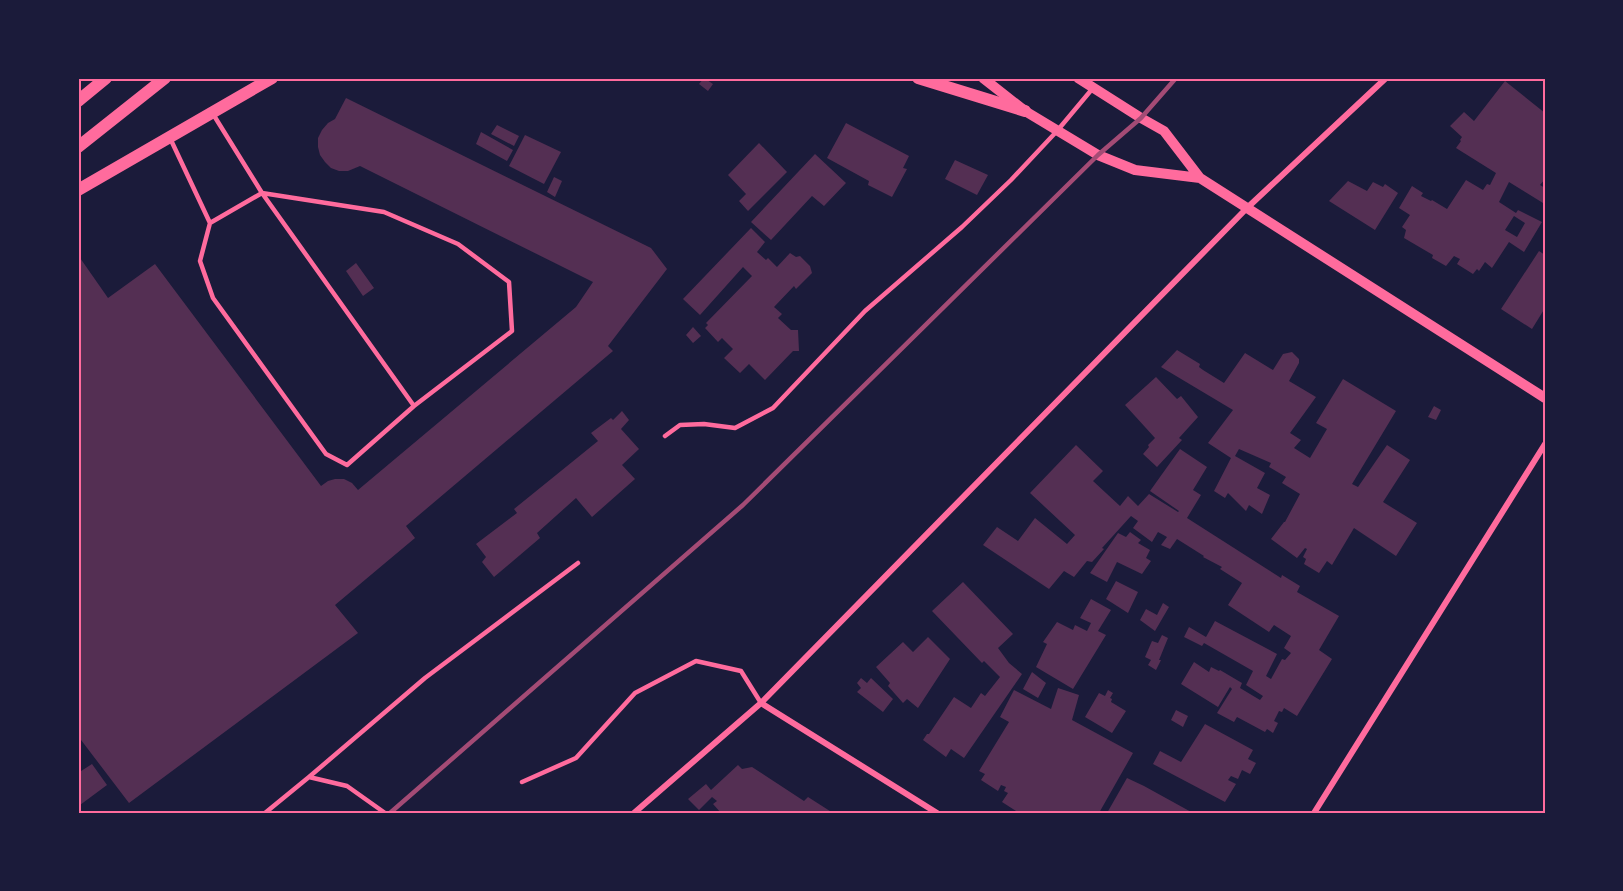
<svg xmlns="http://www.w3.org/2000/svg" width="1623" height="891" font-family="'DejaVu Sans',sans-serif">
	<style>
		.building { fill: #542f53; fill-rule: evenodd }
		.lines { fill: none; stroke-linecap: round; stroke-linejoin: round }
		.service { stroke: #ff6b9d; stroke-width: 4.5 }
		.minor { stroke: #ff6b9d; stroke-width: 6 }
		.tertiary { stroke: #ff6b9d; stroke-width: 10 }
		.secondary { stroke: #ff6b9d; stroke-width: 12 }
		.rail { stroke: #a44b75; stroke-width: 4.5 }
		.neatline { fill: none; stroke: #ff6b9d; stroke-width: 2 }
	</style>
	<rect width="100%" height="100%" fill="#1b1b3a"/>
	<!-- building -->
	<path class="building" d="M704,78L713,84L708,91L699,84Z
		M1505,81L1545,113V179L1540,185L1545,188V200L1543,203L1509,182L1499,202L1516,213L1518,210L1542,222L1524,252L1509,242L1492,268L1485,262L1479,271L1477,269L1473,274L1457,264L1460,259L1454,256L1446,266L1432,258L1433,255L1404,238L1406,230L1402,227L1410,215L1399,208L1412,186L1423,193L1421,196L1431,201L1432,200L1447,209L1466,180L1483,190L1487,184L1490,185L1496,173L1456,148L1461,141L1460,140L1462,137L1450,126L1464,112L1474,121ZM1514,216L1525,223L1517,237L1505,230Z
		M346,98L651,248L667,269L608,346L613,351L406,526L415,538L335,605L358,633L129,803L78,736V255L108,298L155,264L321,486L328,481L335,479H344L352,483L358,490L576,307L593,282L360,166L348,171H339L331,168L325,162L320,155L318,147V138L322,130L328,123L335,119Z
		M846,123L909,156L903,168L907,169L892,197L868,185L869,181L827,158Z
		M497,125L519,136L514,146L491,134Z
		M481,132L513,150L507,161L476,144Z
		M525,135L561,152L544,184L509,166Z
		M759,143L787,172L748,211L739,201L746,194L728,175Z
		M815,154L846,183L824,206L812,196L771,240L751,222Z
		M955,160L988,175L977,195L945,179Z
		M554,177L562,181L555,197L547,192Z
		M1348,181L1367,191L1373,182L1383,187L1385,184L1398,193L1375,230L1329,201Z
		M751,228L765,242L757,252L766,260L768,258L777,267L790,253L796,257L800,256L810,266L812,273L796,289L794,286L774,307L782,314L778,318L791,330H798L799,351H793L765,380L749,364L740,373L724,358L733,349L722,338L718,342L705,328L708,325L706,323L752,276L743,267L700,315L683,299Z
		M1539,251L1545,255V308L1532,329L1501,309Z
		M356,263L374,288L363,296L346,271Z
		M693,327L701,336L693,343L686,335Z
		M1177,350L1200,364L1199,367L1203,370L1224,383L1245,353L1273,370L1283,354L1292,352L1299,359V363L1289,381L1316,397L1290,433L1301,440L1294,448L1310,458L1327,429L1316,423L1343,379L1396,411L1352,484L1358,487L1387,445L1410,460L1383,502L1417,523L1396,556L1354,528L1332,565L1327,561L1319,573L1304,564L1306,559L1303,557L1307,549L1305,548L1297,558L1271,539L1284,522H1285L1300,494L1282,483L1286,477L1269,467L1271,463L1239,449L1235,456L1265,473L1257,488L1270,495L1262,514L1249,505L1246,511L1228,493L1225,498L1214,491L1231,458L1208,443L1233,410L1161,367Z
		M1156,377L1177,399L1181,396L1198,417L1179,438L1182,440L1157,467L1143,454L1149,447L1148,445L1155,438L1125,405Z
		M1434,406L1441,410L1436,420L1428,417Z
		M622,411L629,420L621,429L639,449L622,465L635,479L592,517L576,498L537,533L540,538L494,577L482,562L486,557L476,544L517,513L514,509L598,441L591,433L611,418L613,420Z
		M1076,445L1103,471L1093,481L1120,506L1128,496L1138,506L1149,494L1178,512L1179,511L1150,491L1180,449L1207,467L1193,490L1201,495L1187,518L1281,578L1282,575L1300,586L1297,592L1339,616L1319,650L1332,659L1297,716L1284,708L1282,712L1279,711L1274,721L1278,723L1273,733L1267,729L1265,732L1237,717L1234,722L1217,713L1232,689L1230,687L1218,707L1181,684L1194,662L1209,672L1211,667L1219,671L1220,670L1242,683L1240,688L1260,700L1263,696L1246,685L1253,671L1204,643L1202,646L1184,637L1189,627L1206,637L1215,621L1277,654L1266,676L1271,679L1282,659L1285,660L1291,653L1284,648L1291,636L1274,625L1269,632L1228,605L1242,583L1220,569L1222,567L1203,557L1204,556L1177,539L1170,549L1161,545L1167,537L1158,532L1152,542L1133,528L1138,521L1131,516L1102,548L1104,549L1092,562L1087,561L1074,577L1064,571L1049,589L983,545L997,527L1018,541L1035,518L1067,544L1075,535L1030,493Z
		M1130,532L1141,540L1138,543L1150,550L1146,558L1151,561L1142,574L1117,562L1107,582L1090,573L1118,533L1126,537Z
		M1116,581L1138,592L1128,613L1106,599Z
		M963,582L1013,634L998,648L1009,663L1022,674L964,758L951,749L946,757L923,740L927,734H929L954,697L971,708L981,693L985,696L1000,677L984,661L982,663L932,611Z
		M1091,599L1111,610L1098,631L1106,635L1073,689L1036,667L1047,644L1043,642L1057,622L1073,630L1075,625L1087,631L1091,623L1080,618Z
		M1163,603L1169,607L1155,631L1140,620L1146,609L1157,615Z
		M1162,635L1168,638L1159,660H1161L1156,670L1148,665L1151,660L1145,657L1152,641L1158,643Z
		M928,637L950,659L918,708L907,699L903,703L888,686L890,683L876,667L903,642L913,652Z
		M1032,672L1046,683L1038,698L1023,689Z
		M861,678L867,683L871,678L893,699L883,712L857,692L861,688L857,683Z
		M1058,688L1079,695L1072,720L1133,753L1099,813H1019L1002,802L1008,793L1004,791L1006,787L1001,785L998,791L981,780L985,774L979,771L1009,722L1000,717L1014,690L1051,709Z
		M1108,690L1113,693L1110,698L1112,699L1111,702L1126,711L1112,733L1085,717L1099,693L1105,696Z
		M1176,710L1188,716L1183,727L1171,720Z
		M1205,724L1253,750L1248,759L1256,763L1250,774L1242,770L1238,779L1231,776L1228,780L1236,784L1225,802L1153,764L1160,751L1181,762Z
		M92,764L107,785L80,805L78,802V773Z
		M738,765L742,769L752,767L804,801L808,797L833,813H727L726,812L721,813L713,804L717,801L712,797L699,810L688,799L706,784L711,790Z
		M1127,778L1144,786L1193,813H1107Z"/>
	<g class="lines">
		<!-- service -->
		<path class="service" d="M213,114L262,193L414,406
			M170,138L210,223L200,261L213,298L326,454L347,465L414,406L512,331L509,282L458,244L384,212L262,193L210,223
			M665,436L680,425L704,424L735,428L773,408L865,311L962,227L1011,180L1057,131L1093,88
			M309,777L425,678L578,563
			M522,782L576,758L635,693L696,661L741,671L761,703
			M265,813L309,777L347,786L385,813"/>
		<!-- minor -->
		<path class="minor" d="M761,703L937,813
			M634,813L761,703L1247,208L1386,78
			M1314,813L1545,444"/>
		<!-- tertiary -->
		<path class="tertiary" d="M983,78L1025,111L1098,155L1135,170L1200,178
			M1078,78L1141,118L1164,131L1200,178L1545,398"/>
		<!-- secondary -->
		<path class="secondary" d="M918,78L1025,111
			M78,101L106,78
			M78,147L165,78
			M78,190L272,78"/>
		<!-- rail -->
		<path class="rail" d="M390,813L743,505L1098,155L1141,118L1176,78"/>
	</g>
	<!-- border -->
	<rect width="1623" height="891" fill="none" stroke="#1b1b3a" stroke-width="159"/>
	<rect x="80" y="80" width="1464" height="732" class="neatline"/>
</svg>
